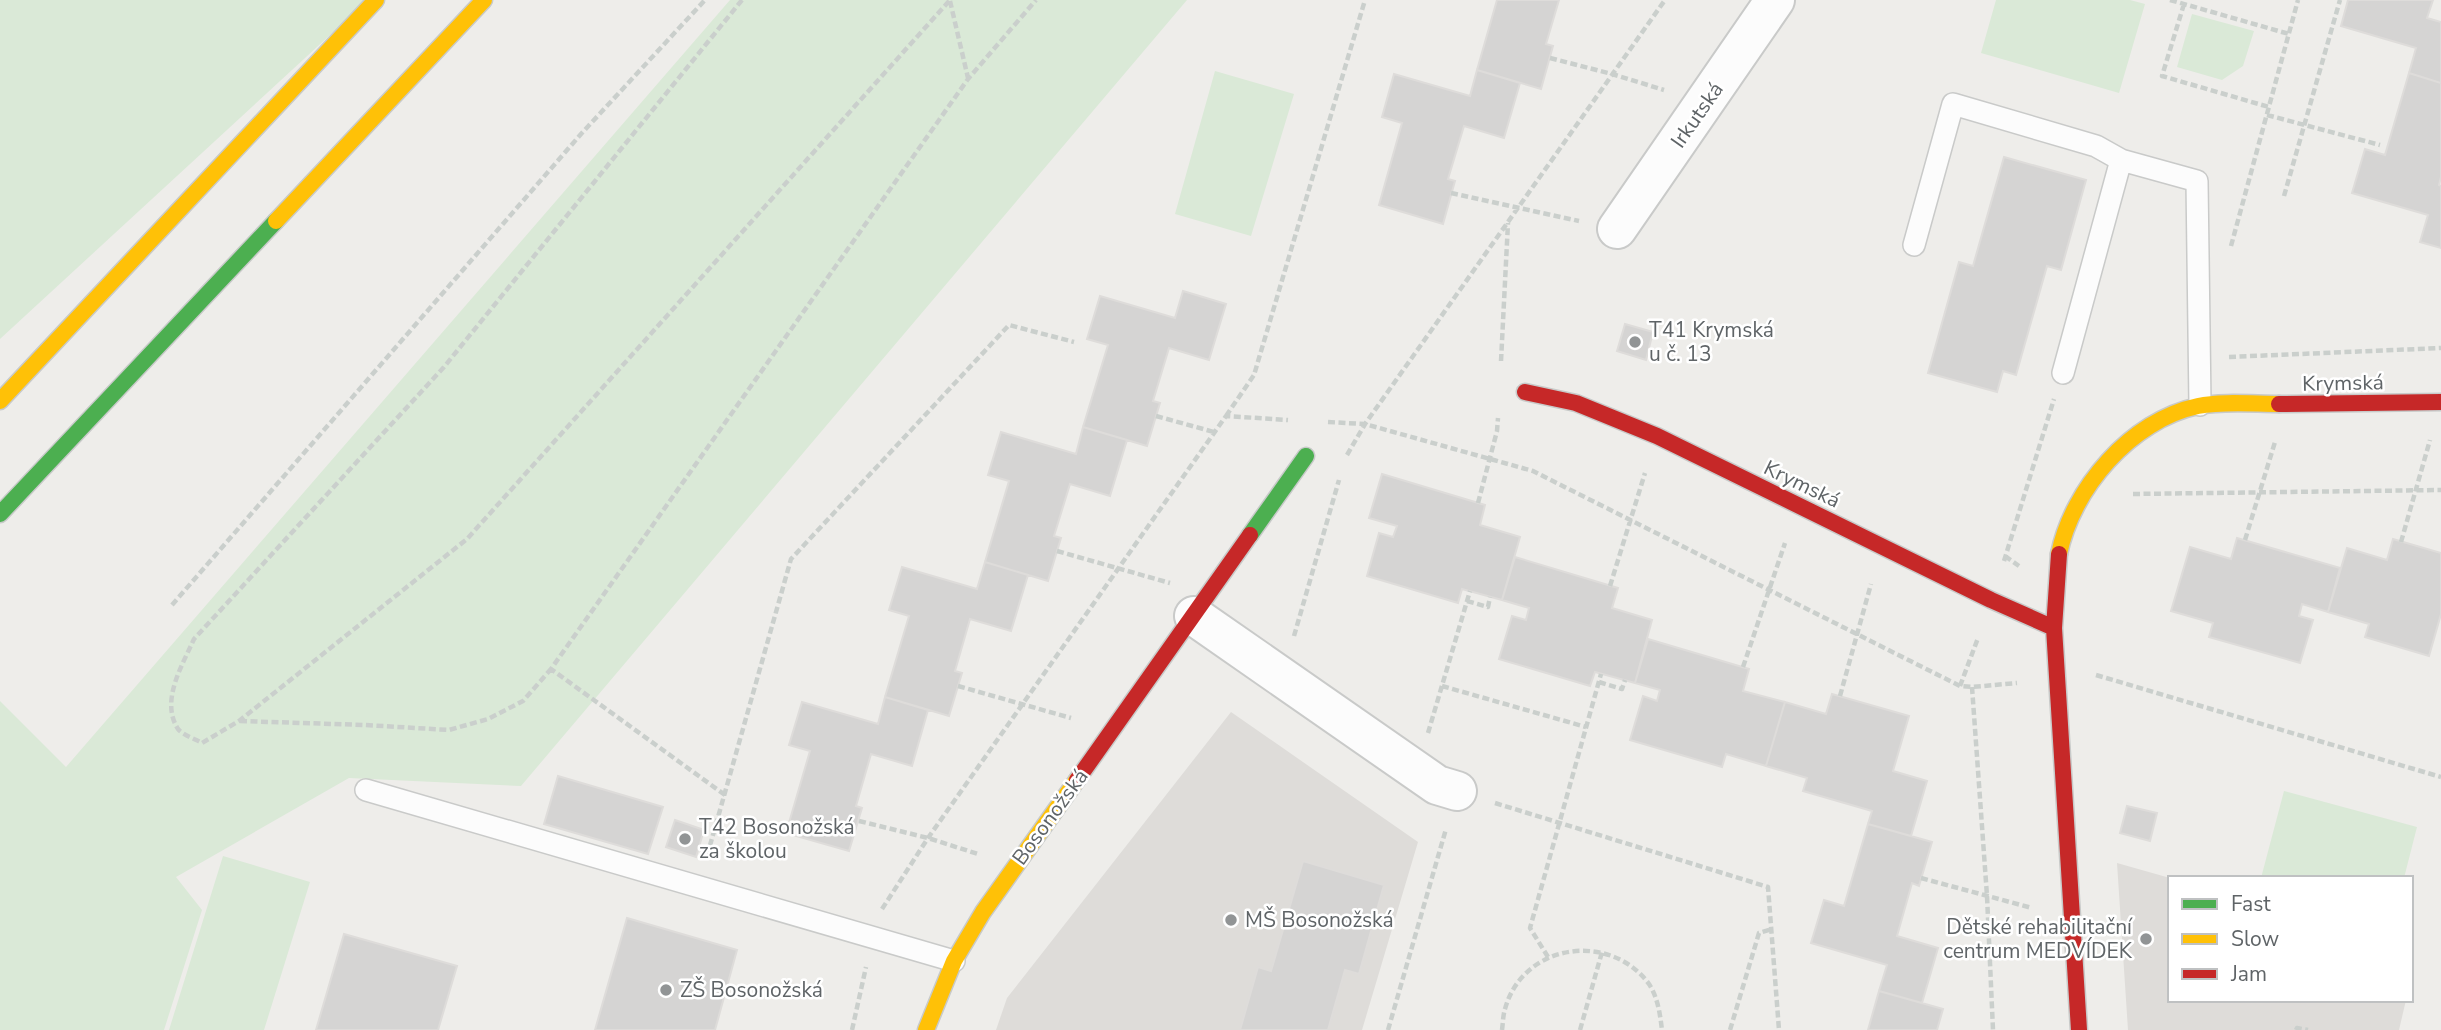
<svg xmlns="http://www.w3.org/2000/svg" width="2441" height="1030" font-family="'Nunito Sans',sans-serif">
	<style>
		.education { fill: #dedcd9 }
		.green { fill: #dae9d7 }
		.building { fill: #d5d4d3; stroke: #dedcda; stroke-width: 2 }
		.lines { fill: none; stroke-linecap: round; stroke-linejoin: round }
		.lane-casing { stroke: #c9cac9; stroke-width: 24 }
		.street-casing { stroke: #c9cac9; stroke-width: 42 }
		.fast-casing { stroke: #c8cac9; stroke-width: 19 }
		.slow-casing { stroke: #c8cac9; stroke-width: 19 }
		.jam-casing { stroke: #c8cac9; stroke-width: 19 }
		.path { stroke: #cacfcc; stroke-width: 4.5; stroke-dasharray: 7 3.5; stroke-linecap: butt }
		.lane { stroke: #fcfcfc; stroke-width: 21 }
		.street { stroke: #fcfcfc; stroke-width: 38 }
		.fast { stroke: #4caf50; stroke-width: 16 }
		.slow { stroke: #ffc107; stroke-width: 16 }
		.jam { stroke: #c62828; stroke-width: 16 }
		.poi-dot { fill: #919495; stroke: #fff; stroke-width: 2.5 }
		.labels { text-anchor: middle; stroke-width: 5; stroke-linejoin: round; paint-order: stroke }
		.street-label { font-size: 21px; fill: #5f6467; stroke: #fff }
		.poi-label { font-size: 21px; fill: #5f6467; stroke: #fff; text-anchor: start }
	</style>
	<rect width="100%" height="100%" fill="#eeedea"/>
	<!-- education -->
	<path class="education" d="M1231,712L1418,842L1362,1030H996L1007,998Z
		M2117,863L2170,878V1000H2406L2399,1030H2128Z"/>
	<!-- green -->
	<path class="green" d="M0,0H368L0,339Z
		M730,0H1187L521,786L349,778L176,877L202,910L164,1030H0V701L66,767Z
		M1996,0H2130L2145,4L2119,93L1981,53Z
		M2192,14L2254,31L2243,66L2222,80L2177,67Z
		M1215,71L1294,94L1251,236L1175,214Z
		M2284,791L2417,827L2404,878H2261Z
		M223,856L310,882L264,1030H169Z"/>
	<!-- building -->
	<path class="building" d="M1497,0H1559L1546,44L1553,46L1541,89L1477,70Z
		M2348,0H2433L2427,18L2441,22V83L2409,73L2416,48L2341,26Z
		M1477,70L1520,83L1504,138L1464,126L1448,179L1455,181L1443,224L1379,205L1402,123L1382,117L1394,74L1470,96Z
		M2409,73L2441,83V177L2439,185L2441,186V248L2420,242L2428,215L2352,193L2365,149L2385,155Z
		M2004,157L2086,180L2061,270L2047,266L2016,375L2003,371L1997,392L1928,373L1959,262L1973,266Z
		M1183,291L1226,304L1209,360L1169,348L1153,401L1160,403L1147,446L1083,427L1108,345L1087,339L1100,296L1175,318Z
		M1625,324L1653,332L1646,360L1617,351Z
		M1083,427L1127,440L1110,496L1070,484L1054,536L1061,538L1048,581L985,562L1009,481L988,475L1001,432L1076,454Z
		M1382,474L1485,505L1480,525L1520,537L1502,600L1462,589L1458,603L1367,576L1379,533L1393,537L1397,526L1369,518Z
		M2237,538L2340,568L2328,612L2302,604L2299,616L2313,620L2300,663L2209,637L2213,623L2171,611L2190,547L2231,559Z
		M2393,539L2441,553V614L2429,656L2365,637L2369,624L2328,612L2347,548L2387,560Z
		M1515,557L1618,588L1612,608L1652,620L1635,683L1595,672L1590,686L1499,659L1512,616L1526,620L1529,608L1502,600Z
		M985,562L1028,575L1011,631L970,619L955,671L962,673L949,716L885,697L909,616L889,610L902,567L977,589Z
		M1648,639L1749,669L1743,691L1785,702L1766,766L1726,754L1722,767L1630,740L1643,696L1657,701L1660,690L1635,683Z
		M1832,694L1909,716L1893,771L1927,781L1911,836L1868,824L1872,811L1803,791L1807,778L1766,766L1785,702L1826,714Z
		M885,697L928,710L912,766L871,754L856,806L862,808L849,851L786,833L810,751L789,745L802,702L878,724Z
		M558,776L663,807L648,854L544,824Z
		M2127,806L2157,813L2150,841L2120,833Z
		M675,820L704,830L696,857L666,847Z
		M1868,824L1932,842L1919,886L1912,883L1897,936L1938,948L1922,1003L1879,991L1887,965L1811,943L1824,900L1844,906Z
		M1303,861L1384,885L1359,974L1345,970L1328,1030H1240L1258,967L1271,971Z
		M627,918L737,950L715,1030H595Z
		M344,934L457,966L438,1030H316Z
		M1879,991L1943,1009L1937,1030H1868Z"/>
	<g class="lines">
		<!-- lane casing -->
		<g class="lane-casing">
			<path id="lane" d="M1914,245L1953,104L2096,146L2121,160
				M2063,373L2121,160L2197,181L2200,405
				M366,790L954,961"/>
		</g>
		<!-- street casing -->
		<g class="street-casing">
			<path id="street" d="M1617,229L1775,0
				M1194,616L1437,785L1457,791"/>
		</g>
		<!-- fast casing -->
		<g class="fast-casing">
			<path id="fast" d="M0,514L276,221
				M1250,535L1306,456"/>
		</g>
		<!-- slow casing -->
		<g class="slow-casing">
			<path id="slow" d="M276,221L484,0
				M0,401L376,0
				M2059,554C2072,489 2131,420 2198,406C2222,401 2254,404 2279,404
				M926,1030L954,961L983,912L1077,780"/>
		</g>
		<!-- jam casing -->
		<g class="jam-casing">
			<path id="jam" d="M1525,392L1576,403L1657,436L1991,600L2054,628
				M2279,404L2441,402
				M2059,554L2054,628L2079,1030
				M1077,780L1250,535"/>
		</g>
		<!-- path -->
		<path class="path" d="M742,0L444,367L194,639C182,666 160,701 178,729C183,735 195,739 202,743L239,721L467,539L950,0
			M2170,0L2289,34
			M950,1L968,78
			M2184,4L2162,76L2269,107
			M1550,58L1612,74L1664,90
			M2267,115L2380,145
			M1451,193L1579,221
			M2284,196L2340,0
			M2231,246L2298,0
			M2229,357L2441,348
			M1501,361L1508,223
			M1156,416L1214,432
			M1226,416L1254,375L1365,0
			M1328,422L1365,424L1533,471L1960,686L1972,687L2017,683
			M1347,455L1365,424L1665,0
			M2133,494L2441,490
			M1478,503L1497,431L1498,418
			M2245,540L2275,442
			M2401,542L2430,440
			M1057,551L1170,583
			M2005,556L2019,566
			M2004,561L2054,399
			M1610,586L1645,473
			M1467,601L1488,607L1490,597
			M172,605L581,134L705,0
			M1294,636L1339,480
			M1743,667L1785,543
			M2096,675L2441,777
			M1599,682L1622,689L1625,680
			M958,686L1071,718
			M1442,686L1586,727
			M1960,686L1978,638
			M1972,687L1987,896L1993,1030
			M1840,696L1871,584
			M240,721L365,725L449,730L488,719L523,701L551,669
			M1428,733L1470,591
			M725,795L551,669L968,79L1036,0
			M1495,803L1768,887L1779,1030
			M859,821L928,838L978,854
			M707,856L791,559L1009,325L1074,342
			M1921,878L2032,908
			M882,909L928,838L1226,416L1288,420
			M1548,957L1530,928L1601,674
			M852,1030L866,967
			M1388,1030L1446,829
			M1502,1030C1503,1023 1503,1015 1505,1009C1523,943 1610,931 1649,984C1658,998 1660,1014 1662,1030
			M1580,1030L1602,952
			M1730,1030L1759,933L1772,929
			M2296,1030L2297,1028L2308,1030"/>
		<!-- lane -->
		<use href="#lane" class="lane"/>
		<!-- street -->
		<use href="#street" class="street"/>
		<!-- fast -->
		<use href="#fast" class="fast"/>
		<!-- slow -->
		<use href="#slow" class="slow"/>
		<!-- jam -->
		<use href="#jam" class="jam"/>
	</g>
	<!-- markers -->
	<g class="poi-dot">
		<circle cx="1635" cy="342" r="7"/>
		<circle cx="685" cy="839" r="7"/>
		<circle cx="1231" cy="920" r="7"/>
		<circle cx="2146" cy="939" r="7"/>
		<circle cx="666" cy="990" r="7"/>
	</g>
	<g class="labels">
		<!-- street labels -->
		<g class="street-label">
			<text transform="translate(1697 115) rotate(-55)" y="7">Irkutská</text>
			<text transform="translate(2343 383) rotate(-1)" y="7">Krymská</text>
			<text transform="translate(1802 484) rotate(26)" y="7">Krymská</text>
			<text transform="translate(1050 817) rotate(-54)" y="7">Bosonožská</text>
		</g>
		<!-- poi labels -->
		<g class="poi-label">
			<text x="1649" y="337">T41 Krymská<tspan x="1649" dy="24">u č. 13</tspan></text>
			<text x="699" y="834">T42 Bosonožská<tspan x="699" dy="24">za školou</tspan></text>
			<text x="1245" y="927">MŠ Bosonožská</text>
			<text x="2132" y="934" text-anchor="end">Dětské rehabilitační<tspan x="2132" dy="24">centrum MEDVÍDEK</tspan></text>
			<text x="680" y="997">ZŠ Bosonožská</text>
		</g>
	</g>
	<!-- legend -->
	<rect x="2168" y="876" width="245" height="126" fill="#ffffff" stroke="#bfc1c2" stroke-width="2"/>
	<rect x="2182" y="899" width="35" height="10" fill="#4caf50" stroke="#bfc1c2" stroke-width="2"/>
	<text x="2231" y="911" font-size="21" fill="#5f6467">Fast</text>
	<rect x="2182" y="934" width="35" height="10" fill="#ffc107" stroke="#bfc1c2" stroke-width="2"/>
	<text x="2231" y="946" font-size="21" fill="#5f6467">Slow</text>
	<rect x="2182" y="969" width="35" height="10" fill="#c62828" stroke="#bfc1c2" stroke-width="2"/>
	<text x="2231" y="981" font-size="21" fill="#5f6467">Jam</text>
</svg>
